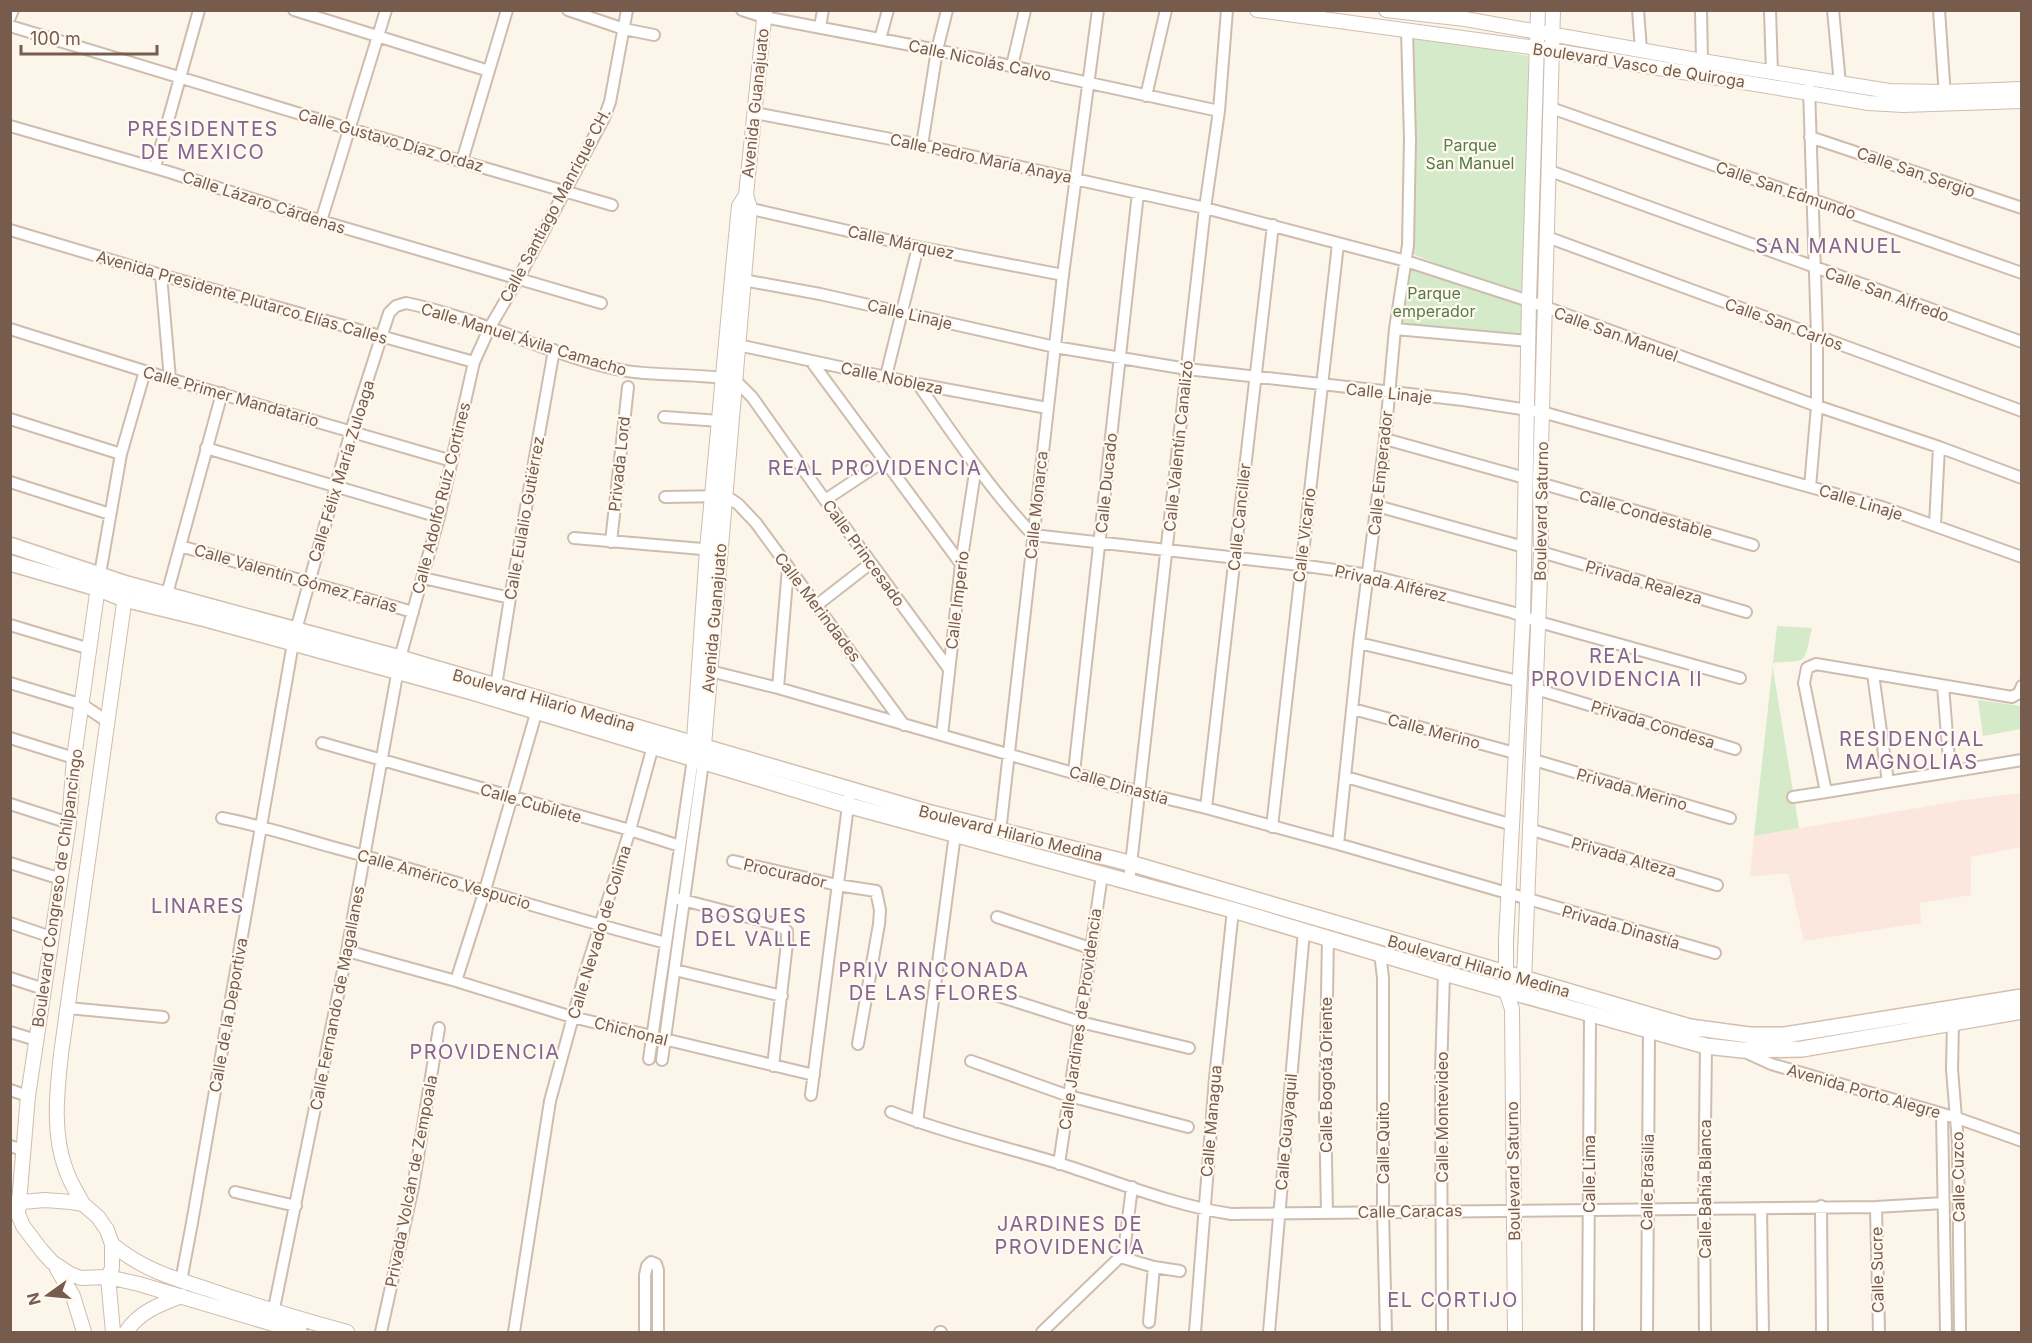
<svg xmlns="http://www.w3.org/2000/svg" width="2032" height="1343" font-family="Inter,sans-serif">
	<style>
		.commercial { fill: #fce7de }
		.green { fill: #d5eac8 }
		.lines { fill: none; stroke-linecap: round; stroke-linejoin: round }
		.minor-casing { stroke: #cebdaf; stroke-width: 14 }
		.tertiary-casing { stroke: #cebdaf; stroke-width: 16 }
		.secondary-casing { stroke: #d4bfaf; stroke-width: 18 }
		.minor { stroke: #fff; stroke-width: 10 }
		.tertiary { stroke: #fff; stroke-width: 14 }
		.secondary { stroke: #fff; stroke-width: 15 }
		.labels { text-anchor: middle; stroke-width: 4.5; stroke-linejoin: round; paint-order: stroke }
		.street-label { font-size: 16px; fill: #775c4d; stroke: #fff9f0 }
		.park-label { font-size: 16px; fill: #557c45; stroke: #fff9f0 }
		.quarter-label { font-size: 20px; letter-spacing: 1.5px; fill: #836592; stroke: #fff9f0 }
	</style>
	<rect width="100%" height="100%" fill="#fcf5ea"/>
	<!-- commercial -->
	<path class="commercial" d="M2021,793V847L1971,857V895L1920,903L1921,923L1804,941L1788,873L1750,877L1754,836L1964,800Z"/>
	<!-- green -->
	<path class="green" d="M1410,34L1528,56V341L1395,329L1406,261L1518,297L1413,254Z
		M1777,626L1812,628C1803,668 1809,659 1772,663L1799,828L1754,836Z
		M1978,700L2021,706V729L1983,736Z"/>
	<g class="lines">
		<!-- minor casing -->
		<g class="minor-casing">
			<path id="minor" d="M294,10L489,71
				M568,10L624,29L654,35
				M742,10L764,17L937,50L1219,111
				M1638,10L1641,50
				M1701,10L1702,61
				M1770,10L1772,73
				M1833,10L1840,84
				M1939,10L1945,97
				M10,17L13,10
				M10,26L350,129L612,205
				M820,27L823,10
				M880,39L888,10
				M1012,66L1025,10
				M1809,88L1817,335V406L1810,487
				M1146,96L1166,10
				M1551,108L2022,273
				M755,113L922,145L1205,208L1406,261L1529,301L1817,406L1939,447L2022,478
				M10,126L169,172L321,221L601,303
				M1810,137L2022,208
				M922,145L937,50L947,10
				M462,161L507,10
				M155,167L199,10
				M1550,171L2022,342
				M743,207L918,247L1063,275
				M321,221L386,10
				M10,230L161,275L474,362
				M1547,237L2022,411
				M161,275L170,379
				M743,280L820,294L1055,347L1187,369L1463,400L1542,412L1882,507L2022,557
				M10,329L170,379L452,461
				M1395,329L1528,341
				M738,345L918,384L1047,408
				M811,361L961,564
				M886,376L918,247
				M918,384C954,436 990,489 1033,535L1300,565L1369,575L1511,612L1539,622L1740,678
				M664,417L720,421
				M10,419L121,454
				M1385,439L1525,478
				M206,448L439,517
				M10,482L110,514
				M1540,483L1753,545
				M665,497L726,496L738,504L756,523L904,725
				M825,500L884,461
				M1377,506L1524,547
				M1935,525L1939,447
				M574,538L714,550
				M611,542L628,387
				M180,546L413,612
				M1541,552L1746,612
				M100,574L121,454L145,371
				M423,578L510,598
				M167,594L222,393
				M817,605L871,563
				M10,625L90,649
				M296,630L351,431L389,313L396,306L406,303C475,317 540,351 607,367C649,378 693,372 735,380L752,397L825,500L949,669
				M1359,643L1518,681
				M710,671L778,688L1139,792L1206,808L1338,844L1715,953
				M1873,674L1888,782
				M10,683L83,705L108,722
				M496,686L510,598L554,350
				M1943,686L1950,772
				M2022,686L2019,693L2012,697L1816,664L1807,668L1804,683L1826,792L2022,760
				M778,688L788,568
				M1536,689L1735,749
				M1353,709L1515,753
				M942,735L961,564L976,466
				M10,738L74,758
				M322,743L630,830L680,846
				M1534,760L1730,818
				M1074,772L1138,193
				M1346,777L1513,825
				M1793,797L1826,792
				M10,804L69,823
				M1206,808L1273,225
				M222,818C259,825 296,837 332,847C444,877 554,914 666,943
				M1272,827L1338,244
				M1532,830L1717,885
				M1000,832L1063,275L1098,10
				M1338,844L1359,643L1385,439L1395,329L1408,245L1410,139L1407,30
				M733,861L837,885L876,891L880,910L879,924L858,1044
				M10,863L61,879
				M1129,882L1205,208L1219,111L1227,10
				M679,899L779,925L787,931V943L773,1066
				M997,917L1090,948
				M10,923L51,937
				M347,951L456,981L572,1017L814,1075
				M1380,953L1383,978V1212L1386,1332
				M675,970L782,996
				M10,978L44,989
				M456,981L485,890L537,710
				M989,993L1080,1022L1189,1048
				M68,1008L163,1017
				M1953,1023L1952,1069L1958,1143L1960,1332
				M10,1032L36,1040
				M1745,1052L1771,1064L1957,1118L2022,1141
				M649,1059L693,759
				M662,1060L703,762
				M971,1061L1069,1096L1188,1127
				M10,1090L28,1096
				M811,1095L850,790
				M891,1112C945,1133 1002,1146 1058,1163C1115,1181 1172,1205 1231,1214L1876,1207L1944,1203
				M1942,1114L1946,1332
				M917,1122L955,834
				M10,1146L23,1150
				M1059,1164L1102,875
				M235,1192L296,1206
				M1821,1206L1822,1332
				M1876,1207L1879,1332
				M1761,1208L1763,1332
				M1327,1213L1325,1108L1328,938
				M1120,1257L1154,1267L1180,1271
				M181,1281L192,1223L293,643
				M272,1318L347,951L400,658L439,517L474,362L490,327L518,279L604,118L610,102L627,10
				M1149,1322L1154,1267
				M381,1332L413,1187L439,1028
				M514,1332L550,1101L585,973L630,830L653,746
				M645,1332V1275L647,1266L651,1262L656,1264L658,1270V1332
				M940,1332H941
				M1042,1332L1120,1257L1125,1243L1132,1187
				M1195,1332L1215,1078L1233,910
				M1269,1332L1304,931
				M1442,1332L1441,1072L1444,973
				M1588,1332L1590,1015
				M1647,1332L1649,1031
				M1705,1332L1704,1210L1706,1046"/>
		</g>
		<!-- tertiary casing -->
		<g class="tertiary-casing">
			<path id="tertiary" d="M1257,10L1537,48L1869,103L1903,105L2022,101
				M1386,10L1465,19L1702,61L1889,91L1944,92L2022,89
				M99,579L74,758L69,823L28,1096L18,1214L23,1226L42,1251L52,1262L70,1274L81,1278L108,1277L139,1284L300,1332
				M693,754L707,550L732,278L739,206L746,195L765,10
				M703,757L750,208L746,195
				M1522,989L1524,980L1541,552L1540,483L1553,10
				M10,1203L45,1200L71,1202L83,1204L98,1217L107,1230L112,1244V1268L108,1277L113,1332
				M83,1204C77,1193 70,1182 66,1170C52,1133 57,1092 61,1054L126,589
				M112,1244C140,1268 172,1278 207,1289C253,1305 300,1319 347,1332
				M57,1269L73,1296L84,1332
				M126,1332C139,1312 160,1304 182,1296
				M1515,1332L1512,1009L1506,991V940L1523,616L1529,301L1538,10"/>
		</g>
		<!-- secondary casing -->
		<g class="secondary-casing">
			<path id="secondary" d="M10,545L127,584L400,658L927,812L1133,864L1690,1027L1749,1035H1785L2022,997
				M10,563L97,588L124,599L206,619L469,691L847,805L1233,910L1444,973L1706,1046L1742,1050L1802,1049L2022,1011"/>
		</g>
		<!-- minor -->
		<use href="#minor" class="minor"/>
		<!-- tertiary -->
		<use href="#tertiary" class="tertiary"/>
		<!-- secondary -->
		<use href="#secondary" class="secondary"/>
	</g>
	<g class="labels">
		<!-- street labels -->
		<g class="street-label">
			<text transform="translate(980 60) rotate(12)" y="6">Calle Nicolás Calvo</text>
			<text transform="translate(1639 65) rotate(9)" y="6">Boulevard Vasco de Quiroga</text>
			<text transform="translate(755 103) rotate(-84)" y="6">Avenida Guanajuato</text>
			<text transform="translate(391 140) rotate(16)" y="6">Calle Gustavo Díaz Ordaz</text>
			<text transform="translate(981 158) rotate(12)" y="6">Calle Pedro María Anaya</text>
			<text transform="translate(1916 172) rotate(19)" y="6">Calle San Sergio</text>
			<text transform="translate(1786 190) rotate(19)" y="6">Calle San Edmundo</text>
			<text transform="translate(264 202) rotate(18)" y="6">Calle Lázaro Cárdenas</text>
			<text transform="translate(555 205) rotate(-62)" y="6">Calle Santiago Manrique CH.</text>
			<text transform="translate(901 242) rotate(12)" y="6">Calle Márquez</text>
			<text transform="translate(1887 294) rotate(20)" y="6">Calle San Alfredo</text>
			<text transform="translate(242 297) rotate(16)" y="6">Avenida Presidente Plutarco Elías Calles</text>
			<text transform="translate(910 314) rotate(13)" y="6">Calle Linaje</text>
			<text transform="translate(1784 324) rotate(20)" y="6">Calle San Carlos</text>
			<text transform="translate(1616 334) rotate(20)" y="6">Calle San Manuel</text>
			<text transform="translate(524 339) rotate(17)" y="6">Calle Manuel Ávila Camacho</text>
			<text transform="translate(892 378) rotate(12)" y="6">Calle Nobleza</text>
			<text transform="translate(1389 393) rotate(6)" y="6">Calle Linaje</text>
			<text transform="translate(231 396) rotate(16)" y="6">Calle Primer Mandatario</text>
			<text transform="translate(1178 446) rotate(-84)" y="6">Calle Valentín Canalizó</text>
			<text transform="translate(619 464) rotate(-84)" y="6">Privada Lord</text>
			<text transform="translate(341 471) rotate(-73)" y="6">Calle Félix María Zuloaga</text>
			<text transform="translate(1380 473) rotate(-84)" y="6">Calle Emperador</text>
			<text transform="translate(1106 483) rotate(-84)" y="6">Calle Ducado</text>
			<text transform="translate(441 498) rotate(-76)" y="6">Calle Adolfo Ruíz Cortines</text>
			<text transform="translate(1861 502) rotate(17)" y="6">Calle Linaje</text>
			<text transform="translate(1036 505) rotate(-84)" y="6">Calle Monarca</text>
			<text transform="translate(1541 511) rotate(-89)" y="6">Boulevard Saturno</text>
			<text transform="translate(1646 514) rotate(16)" y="6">Calle Condestable</text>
			<text transform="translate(1239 517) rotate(-84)" y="6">Calle Canciller</text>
			<text transform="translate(524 518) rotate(-80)" y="6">Calle Eulalio Gutiérrez</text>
			<text transform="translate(1304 535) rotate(-83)" y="6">Calle Vicario</text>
			<text transform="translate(864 553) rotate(54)" y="6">Calle Princesado</text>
			<text transform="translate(296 578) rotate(16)" y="6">Calle Valentín Gómez Farías</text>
			<text transform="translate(1644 582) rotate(16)" y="6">Privada Realeza</text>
			<text transform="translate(1391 583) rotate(13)" y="6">Privada Alférez</text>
			<text transform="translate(957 600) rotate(-83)" y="6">Calle Imperio</text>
			<text transform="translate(818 607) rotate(53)" y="6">Calle Merindades</text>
			<text transform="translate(714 618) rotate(-85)" y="6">Avenida Guanajuato</text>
			<text transform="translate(544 700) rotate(16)" y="6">Boulevard Hilario Medina</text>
			<text transform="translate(1653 724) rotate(17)" y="6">Privada Condesa</text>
			<text transform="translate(1434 731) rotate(15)" y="6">Calle Merino</text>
			<text transform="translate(1119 785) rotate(16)" y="6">Calle Dinastía</text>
			<text transform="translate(1632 789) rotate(16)" y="6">Privada Merino</text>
			<text transform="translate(531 803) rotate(16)" y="6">Calle Cubilete</text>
			<text transform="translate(1011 833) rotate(14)" y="6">Boulevard Hilario Medina</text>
			<text transform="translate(1624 857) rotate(16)" y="6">Privada Alteza</text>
			<text transform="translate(785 873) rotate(13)" y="6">Procurador</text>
			<text transform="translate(444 879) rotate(16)" y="6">Calle Américo Vespucio</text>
			<text transform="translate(57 888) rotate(-82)" y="6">Boulevard Congreso de Chilpancingo</text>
			<text transform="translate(1621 927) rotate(16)" y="6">Privada Dinastía</text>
			<text transform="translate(599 932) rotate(-73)" y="6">Calle Nevado de Colima</text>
			<text transform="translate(1479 966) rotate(16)" y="6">Boulevard Hilario Medina</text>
			<text transform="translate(337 998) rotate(-79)" y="6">Calle Fernando de Magallanes</text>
			<text transform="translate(228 1015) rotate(-80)" y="6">Calle de la Deportiva</text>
			<text transform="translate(1080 1019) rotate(-82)" y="6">Calle Jardines de Providencia</text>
			<text transform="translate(631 1031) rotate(14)" y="6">Chichonal</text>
			<text transform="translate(1326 1075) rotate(-90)" y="6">Calle Bogotá Oriente</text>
			<text transform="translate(1864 1091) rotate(16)" y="6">Avenida Porto Alegre</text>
			<text transform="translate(1442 1117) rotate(-90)" y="6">Calle Montevideo</text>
			<text transform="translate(1211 1121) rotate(-85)" y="6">Calle Managua</text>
			<text transform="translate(1286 1132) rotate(-85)" y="6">Calle Guayaquil</text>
			<text transform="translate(1383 1143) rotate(-90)" y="6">Calle Quito</text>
			<text transform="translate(1513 1171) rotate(-91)" y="6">Boulevard Saturno</text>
			<text transform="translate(1589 1174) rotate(-90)" y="6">Calle Lima</text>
			<text transform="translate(1958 1177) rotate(-91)" y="6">Calle Cuzco</text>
			<text transform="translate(411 1181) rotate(-79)" y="6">Privada Volcán de Zempoala</text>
			<text transform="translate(1647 1182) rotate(-89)" y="6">Calle Brasilia</text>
			<text transform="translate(1705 1189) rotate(-90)" y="6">Calle Bahía Blanca</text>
			<text transform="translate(1410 1211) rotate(-1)" y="6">Calle Caracas</text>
			<text transform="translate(1877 1270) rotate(-91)" y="6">Calle Sucre</text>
		</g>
		<!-- park labels -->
		<g class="park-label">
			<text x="1470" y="151">Parque<tspan x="1470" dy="18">San Manuel</tspan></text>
			<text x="1434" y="299">Parque<tspan x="1434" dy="18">emperador</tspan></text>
		</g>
		<!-- quarter labels -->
		<g class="quarter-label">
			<text x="203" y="136">PRESIDENTES<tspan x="203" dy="23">DE MEXICO</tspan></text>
			<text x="1829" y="253">SAN MANUEL</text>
			<text x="875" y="475">REAL PROVIDENCIA</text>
			<text x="1617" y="663">REAL<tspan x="1617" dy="23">PROVIDENCIA II</tspan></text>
			<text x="1912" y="746">RESIDENCIAL<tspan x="1912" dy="23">MAGNOLIAS</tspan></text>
			<text x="198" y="913">LINARES</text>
			<text x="754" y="923">BOSQUES<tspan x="754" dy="23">DEL VALLE</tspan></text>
			<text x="934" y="977">PRIV RINCONADA<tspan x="934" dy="23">DE LAS FLORES</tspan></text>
			<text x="485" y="1059">PROVIDENCIA</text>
			<text x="1070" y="1231">JARDINES DE<tspan x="1070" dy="23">PROVIDENCIA</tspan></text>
			<text x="1453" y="1307">EL CORTIJO</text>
		</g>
	</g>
	<!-- border -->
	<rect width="2032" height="1343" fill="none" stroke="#775c4d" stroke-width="24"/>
	<!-- north arrow -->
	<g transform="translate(48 1295) rotate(255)" stroke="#fff9f0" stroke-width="4.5" paint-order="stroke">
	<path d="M0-4.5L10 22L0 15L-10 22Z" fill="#775c4d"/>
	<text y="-9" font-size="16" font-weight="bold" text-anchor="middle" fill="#775c4d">N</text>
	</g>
	<!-- scale -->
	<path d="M21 45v9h136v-9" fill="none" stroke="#775c4d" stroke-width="3"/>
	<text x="30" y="45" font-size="18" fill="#775c4d" stroke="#fff9f0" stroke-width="4.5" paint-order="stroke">100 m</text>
</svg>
